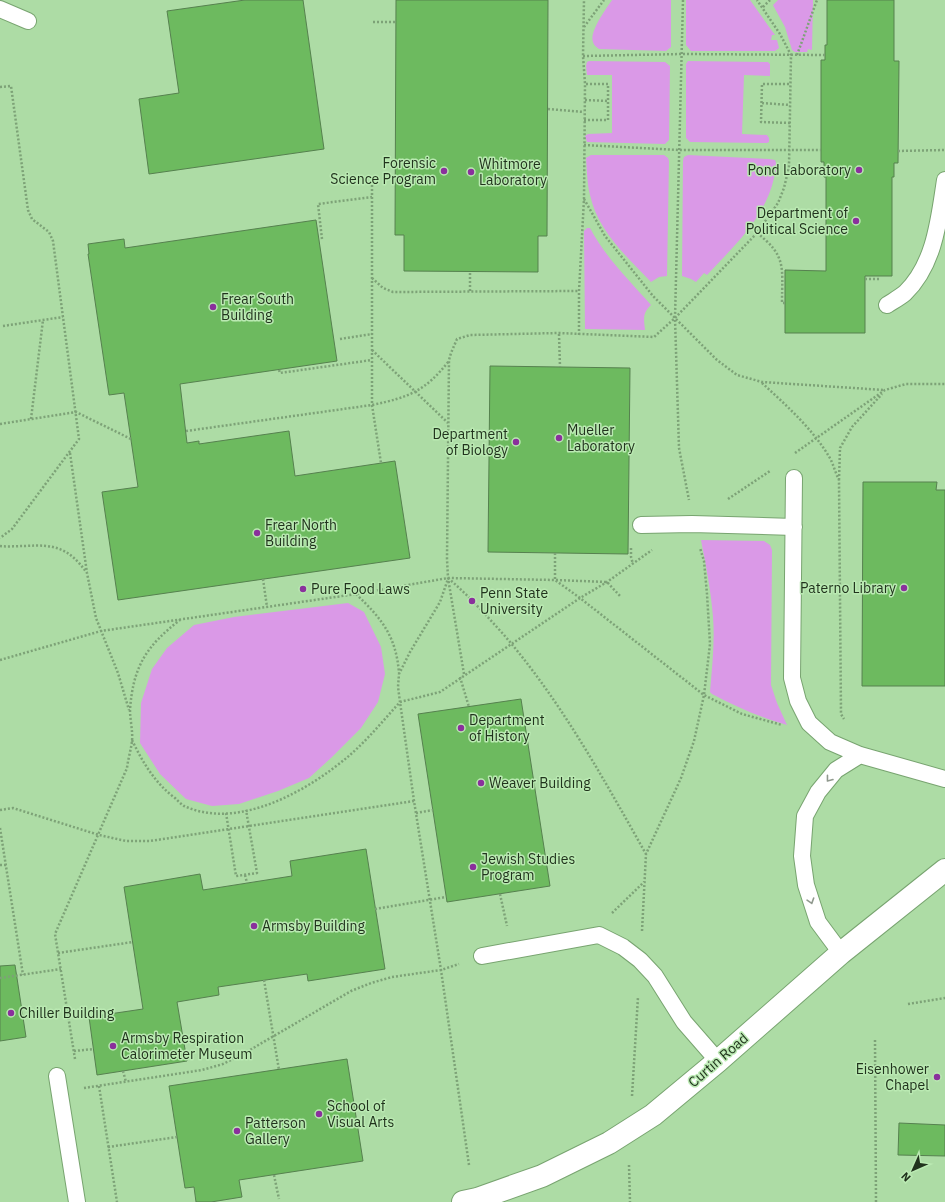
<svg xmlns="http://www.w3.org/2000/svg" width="945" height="1202" font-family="'IBM Plex Sans',sans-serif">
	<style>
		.green { fill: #da99e7 }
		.building { fill: #6dba5f; stroke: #56814f }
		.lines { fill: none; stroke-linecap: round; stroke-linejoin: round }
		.service-casing { stroke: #78a470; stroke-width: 18 }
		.minor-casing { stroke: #78a470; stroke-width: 24 }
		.path { stroke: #7da277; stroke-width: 2.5; stroke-dasharray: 2 2; stroke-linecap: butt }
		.service { stroke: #fff; stroke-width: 16 }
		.minor { stroke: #fff; stroke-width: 22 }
		.oneway { stroke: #90998e }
		.poi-dot { fill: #8a309c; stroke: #bae9b2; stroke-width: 1.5 }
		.labels { text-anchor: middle; stroke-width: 3; stroke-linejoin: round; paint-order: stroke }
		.poi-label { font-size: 14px; fill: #21331d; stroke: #bae9b2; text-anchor: start }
		.street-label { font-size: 14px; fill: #21331d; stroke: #bae9b2 }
	</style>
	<rect width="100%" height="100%" fill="#addca5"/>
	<!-- green -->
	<path class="green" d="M612,0H671V47L666,51L599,49C597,47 594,46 593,42C589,32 606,9 612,0Z
		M686,0H750L772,31L775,35H772L771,40H777L779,48L775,51H691L686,45Z
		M778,0H813L812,50L808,49L807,52H795L792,50L785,27L774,7L773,5Z
		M589,61L665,62L670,66L669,140L665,144L587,142L585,136L588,134L612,133V75H587L586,66L587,62Z
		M688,61L768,62L770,64V76L744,75L742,134L767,135L769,138V142L767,143L690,142L686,138V64Z
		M591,155H664L668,158L669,161L667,276L659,277L651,282C626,256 598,231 590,195C587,183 587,170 586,158Z
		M688,155L769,159L775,160C778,167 776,172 774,178C765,218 734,246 707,275L704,273L696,282L691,279L682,276L683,161L684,157Z
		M587,228H590C605,257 630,281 651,305C642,313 644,320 645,330L585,329L584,231Z
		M701,540L764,541L770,545L772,550L771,685L777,703L787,725C759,717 737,707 712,694L710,692C712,667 715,642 713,617C711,591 706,566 701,540Z
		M348,603L364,612L381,647L385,674L378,702L361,728L332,757L309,778L278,791L239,804L212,806L186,799L160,774L140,743L141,703L152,669L167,648L194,625L234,617Z"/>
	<!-- building -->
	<path class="building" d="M245,0H303L324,149L149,174L139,99L179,93L167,11Z
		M396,0H548L547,236H538V272L404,271V235H395Z
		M827,0H894V61H899L898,163H894V177H892V276H865V333H785V270L826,271V177H824V162H821V60H825V45H827Z
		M316,220L337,361L180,384L187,443L199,441V444L289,431L295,476L395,461L410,558L118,600L102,492L138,487L124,393L109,395L88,254H89L88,244L124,239L125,248Z
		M490,366L630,368L628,554L488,552Z
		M863,482H937L936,490H945V686H862Z
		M521,699L550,886L447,902L418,714Z
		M366,849L385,969L308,981L307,974L218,987L219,995L177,1002L187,1061L97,1075L89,1017L143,1009L124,887L200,874L203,890L292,876L290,861Z
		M15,965L26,1037L0,1041V966Z
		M347,1059L363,1161L239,1180L242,1197L211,1202H196L194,1187L185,1188L169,1086Z
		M899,1123L945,1125V1156L898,1155Z"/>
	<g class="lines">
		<!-- service casing -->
		<g class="service-casing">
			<path id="service" d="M0,9L28,21
				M887,305C893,301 899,298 905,293C935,264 939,219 945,180
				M794,478L792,678L798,701L809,723L830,742L860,755L945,779
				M641,525L692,524L794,527
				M841,953L818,922L806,885L802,856L805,816L818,792L836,770L860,755
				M482,956L599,935L623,947L640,960L655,976L684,1022L718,1061
				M57,1076L77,1202"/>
		</g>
		<!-- minor casing -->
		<g class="minor-casing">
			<path id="minor" d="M463,1202L477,1199L542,1176L609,1143L653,1115L718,1061L841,953L945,870"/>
		</g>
		<!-- path -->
		<path class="path" d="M683,0L675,318L679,448L689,500
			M763,7L770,0
			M373,22H396
			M584,27L604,0
			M797,55L817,0
			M583,56L682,54L825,55
			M0,87L11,86L28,210L32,219L49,232L53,241L79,439L12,529L0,538
			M585,100L608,101
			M762,103L790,105
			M548,109L584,112
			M584,120H608V84H585
			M790,123L761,122L762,84H790
			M584,145L679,150H821
			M898,151L945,150
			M372,177V405L381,463
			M584,199L605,236L653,296L717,360L737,375L762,382L884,390
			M757,233C787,256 782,268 782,303H785
			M322,239L318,204L372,197
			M372,278L383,288L393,292L579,291
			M865,279H880
			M470,291V271
			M3,326L63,317
			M559,334L560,367
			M579,335V291L584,199L585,84L583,56L584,0
			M340,339L372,334
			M372,350L448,423
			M279,370L280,373L372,360
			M762,383C786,405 815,431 831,460C834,467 836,474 839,480L841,714L844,719
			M31,419L43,320
			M0,424L76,412L131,439
			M186,431L372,405C410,397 425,391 449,361
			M70,453L87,573L96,618L118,673L129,710
			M795,453L885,390L906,384H945
			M839,480L840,448L852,427L882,394
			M728,499L770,471
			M0,546C8,547 17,546 25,546C55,544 69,548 87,573
			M631,548V557L633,564
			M555,553V580L607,582L620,596
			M448,578C469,596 486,615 504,635C561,701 603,778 646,854
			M263,579L267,607
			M356,594C382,619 396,636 399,673
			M0,660L101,631L356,594L448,578L555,580L580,598L704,695L742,714L782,725
			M464,674L448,578L447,559L449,360L451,353L457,339L470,335L559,333L654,337L675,318L757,233L778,203L784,188L789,167L791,55L780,34L757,0
			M460,677L469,707
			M132,740C143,763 155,783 175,798C178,801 181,804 184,806C239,831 309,790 350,755C368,739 384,720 400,702L398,687L399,674L410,652L440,602L448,579
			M0,810L13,808L99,835L126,841H150L414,801
			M226,813L236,876L257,873L246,810
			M416,813L433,810
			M0,828L23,975
			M0,865H6
			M245,875L247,883
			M500,894L507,926
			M375,909L446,897
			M612,913L644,882
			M642,931L646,854L681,778L694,741L704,695L710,644L707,594L704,561L700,548
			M58,953L133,942
			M0,978L61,969
			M264,980L279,1070
			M908,1004L945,998
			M875,1040L876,1202
			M74,1051L94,1049
			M75,1059L55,934L127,768C128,759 131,750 132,741C133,731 130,720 130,710C133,667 146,646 180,620
			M123,1071L126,1082
			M99,1086L117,1202
			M84,1088L202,1070L223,1064L243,1054L351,991L371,983L392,977L441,970L459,964
			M632,1096L638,997
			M108,1147L177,1137
			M469,1165L441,970L414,801L400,702L440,692L580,598L607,582L652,550
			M629,1165L630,1202
			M274,1175L279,1199"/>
		<!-- service -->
		<use href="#service" class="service"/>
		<!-- minor -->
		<use href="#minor" class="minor"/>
	</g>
	<!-- one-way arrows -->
	<defs><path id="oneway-chevron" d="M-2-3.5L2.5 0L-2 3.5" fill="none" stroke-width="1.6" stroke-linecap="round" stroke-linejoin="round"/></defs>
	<g class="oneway">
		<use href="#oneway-chevron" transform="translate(829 779) rotate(128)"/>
		<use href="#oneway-chevron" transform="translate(811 901) rotate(72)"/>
	</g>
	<!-- markers -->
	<g class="poi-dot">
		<circle cx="859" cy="170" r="4"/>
		<circle cx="444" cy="171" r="4"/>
		<circle cx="471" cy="172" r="4"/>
		<circle cx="856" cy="221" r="4"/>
		<circle cx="213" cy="307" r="4"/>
		<circle cx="559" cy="438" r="4"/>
		<circle cx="516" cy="442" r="4"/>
		<circle cx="257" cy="533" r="4"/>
		<circle cx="904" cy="588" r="4"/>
		<circle cx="303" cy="589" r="4"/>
		<circle cx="472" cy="601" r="4"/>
		<circle cx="461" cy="728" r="4"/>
		<circle cx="481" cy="783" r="4"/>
		<circle cx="473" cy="867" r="4"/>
		<circle cx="254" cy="926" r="4"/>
		<circle cx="11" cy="1013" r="4"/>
		<circle cx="113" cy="1046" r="4"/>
		<circle cx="937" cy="1077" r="4"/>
		<circle cx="319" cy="1114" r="4"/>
		<circle cx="237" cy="1131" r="4"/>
	</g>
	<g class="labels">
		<!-- poi labels -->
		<g class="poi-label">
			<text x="436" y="168" text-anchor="end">Forensic<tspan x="436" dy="16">Science Program</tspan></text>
			<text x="479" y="169">Whitmore<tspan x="479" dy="16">Laboratory</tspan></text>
			<text x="851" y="175" text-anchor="end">Pond Laboratory</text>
			<text x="848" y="218" text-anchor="end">Department of<tspan x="848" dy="16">Political Science</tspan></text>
			<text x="221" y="304">Frear South<tspan x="221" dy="16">Building</tspan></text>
			<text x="567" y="435">Mueller<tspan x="567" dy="16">Laboratory</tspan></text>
			<text x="508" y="439" text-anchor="end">Department<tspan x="508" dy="16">of Biology</tspan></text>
			<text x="265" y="530">Frear North<tspan x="265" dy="16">Building</tspan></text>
			<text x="896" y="593" text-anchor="end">Paterno Library</text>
			<text x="311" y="594">Pure Food Laws</text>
			<text x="480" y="598">Penn State<tspan x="480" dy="16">University</tspan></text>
			<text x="469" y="725">Department<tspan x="469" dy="16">of History</tspan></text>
			<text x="489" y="788">Weaver Building</text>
			<text x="481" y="864">Jewish Studies<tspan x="481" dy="16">Program</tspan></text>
			<text x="262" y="931">Armsby Building</text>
			<text x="19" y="1018">Chiller Building</text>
			<text x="121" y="1043">Armsby Respiration<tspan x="121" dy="16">Calorimeter Museum</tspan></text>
			<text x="929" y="1074" text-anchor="end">Eisenhower<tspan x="929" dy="16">Chapel</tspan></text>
			<text x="327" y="1111">School of<tspan x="327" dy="16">Visual Arts</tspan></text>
			<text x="245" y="1128">Patterson<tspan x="245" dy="16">Gallery</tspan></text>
		</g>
		<!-- street labels -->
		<g class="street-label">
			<text transform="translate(718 1060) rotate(-41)" y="5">Curtin Road</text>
		</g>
	</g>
	<!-- north arrow -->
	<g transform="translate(913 1170) rotate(225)" stroke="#bae9b2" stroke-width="3" paint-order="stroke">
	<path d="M0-3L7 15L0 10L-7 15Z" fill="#21331d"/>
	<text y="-6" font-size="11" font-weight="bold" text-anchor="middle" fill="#21331d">N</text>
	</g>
</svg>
